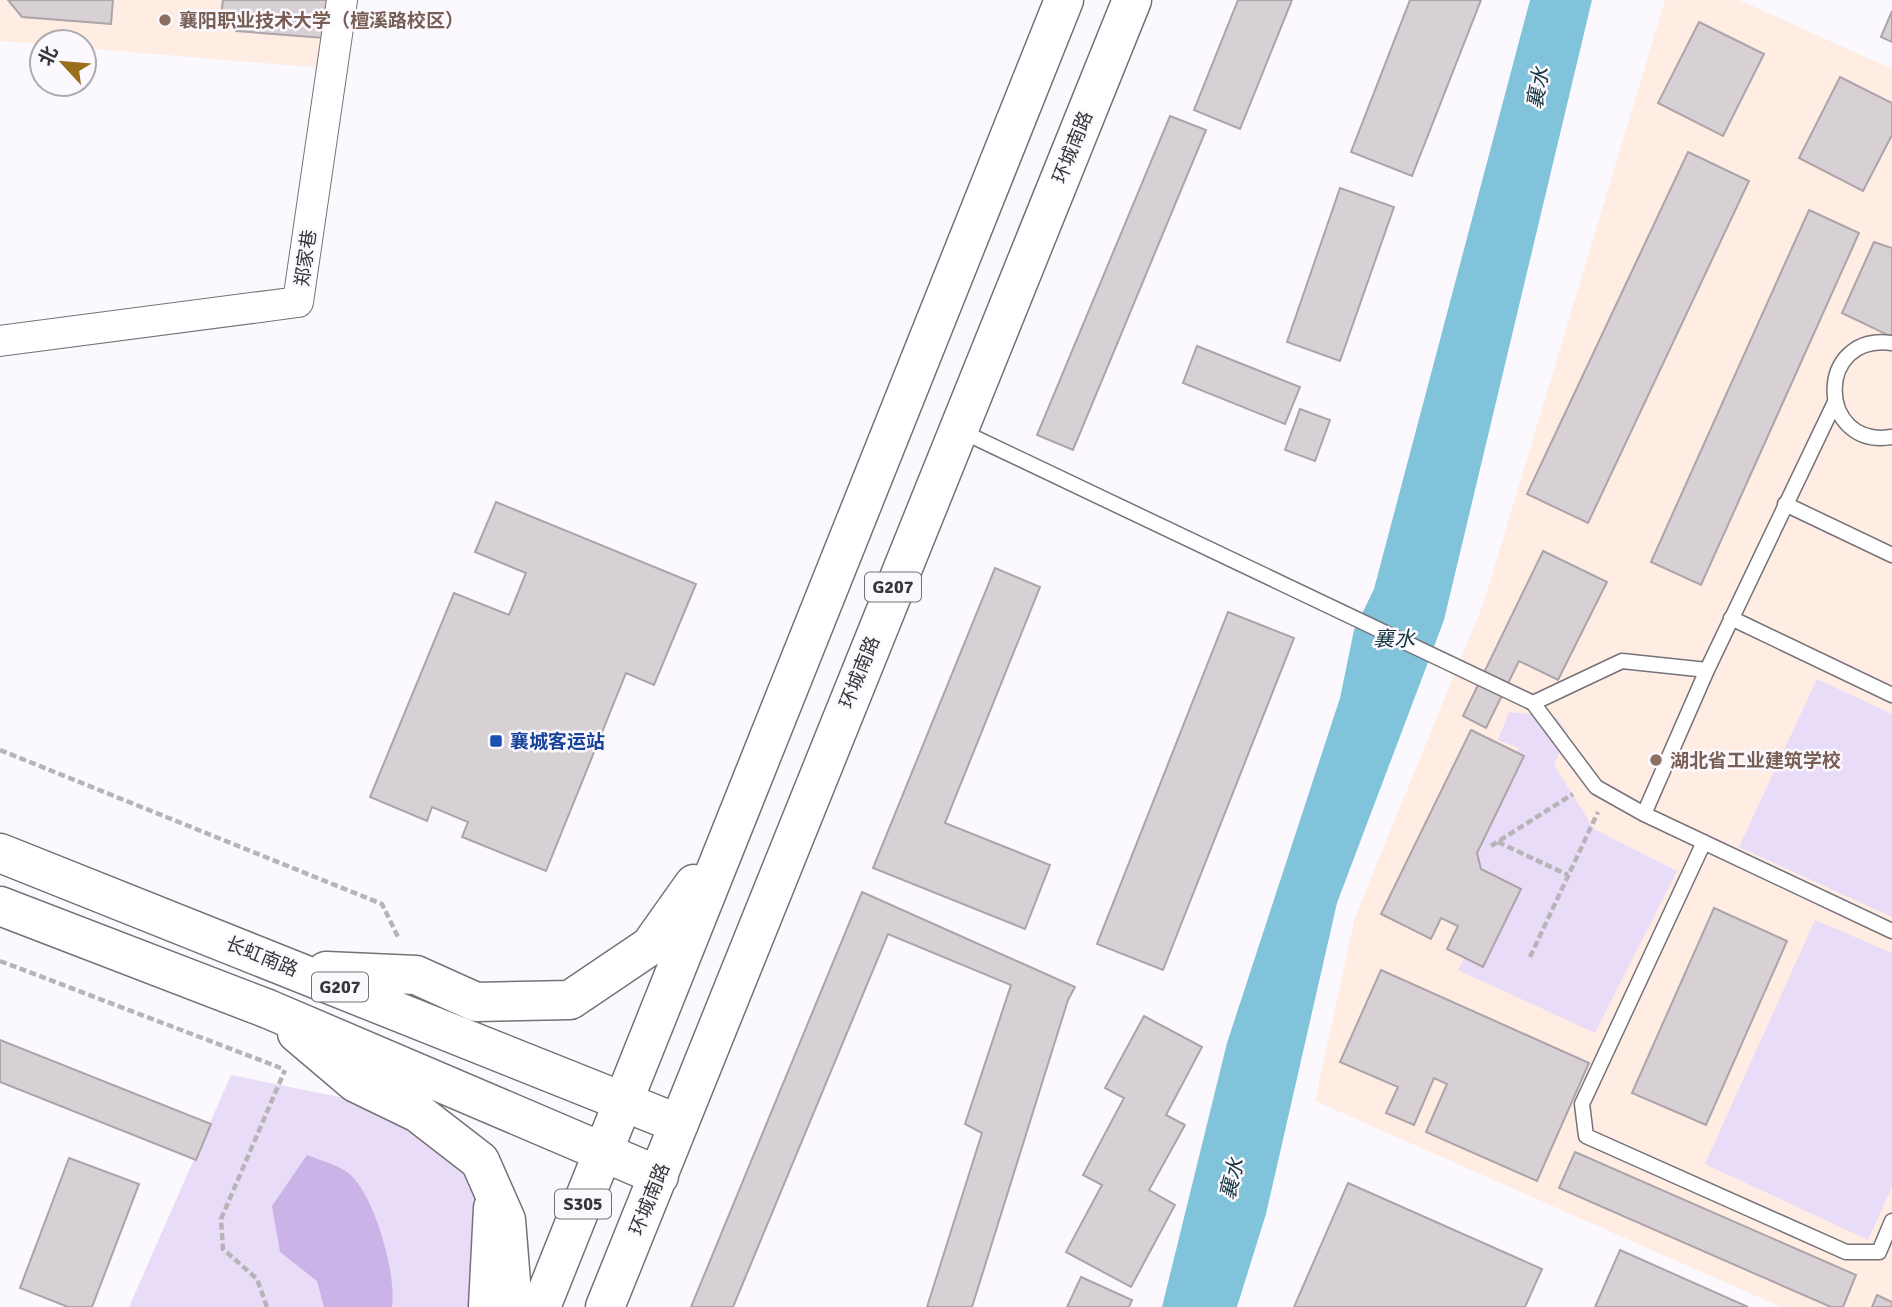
<svg xmlns="http://www.w3.org/2000/svg" width="1892" height="1307" font-family="Signika,'Noto Sans SC',sans-serif">
	<style>
		.education { fill: #ffece3 }
		.green { fill: #e8dcf8 }
		.forest { fill: #cab3e6 }
		.water { fill: #81c3db }
		.building { fill: #d7d0d5; stroke: #aba4a9; stroke-width: 2 }
		.lines { fill: none; stroke-linecap: round; stroke-linejoin: round }
		.lane-casing { stroke: #757279; stroke-width: 17 }
		.street-casing { stroke: #757279; stroke-width: 32 }
		.secondary-casing { stroke: #757279; stroke-width: 41 }
		.highway-casing { stroke: #757279; stroke-width: 41 }
		.path { stroke: #b6b4b8; stroke-width: 4.5; stroke-dasharray: 7 3.5; stroke-linecap: butt }
		.lane { stroke: #fff; stroke-width: 14 }
		.street { stroke: #fff; stroke-width: 30 }
		.secondary { stroke: #fff; stroke-width: 38 }
		.highway { stroke: #fff; stroke-width: 38 }
		.education-dot { fill: #8d6e63; stroke: #fbf9fe; stroke-width: 2.5 }
		.transit-dot { fill: #1a4fb4; stroke: #fbf9fe; stroke-width: 2.5 }
		.labels { text-anchor: middle; stroke-width: 5; stroke-linejoin: round; paint-order: stroke }
		.shield { fill: #fbf9fe; stroke: #727074; stroke-width: 2 }
		.shield-label { font-size: 18px; font-weight: bold; fill: #383639 }
		.education-label { font-size: 19px; font-weight: bold; fill: #785e54; stroke: #fbf9fe; text-anchor: start }
		.street-label { font-size: 19px; fill: #383639; stroke: #fbf9fe }
		.transit-label { font-size: 19px; font-weight: bold; fill: #164399; stroke: #fbf9fe; text-anchor: start }
		.water-label { font-size: 21px; font-style: italic; fill: #14343f; stroke: #fbf9fe }
	</style>
	<rect width="100%" height="100%" fill="#fbf9fe"/>
	<!-- education -->
	<path class="education" d="M0,0H332L323,68L84,48V42L42,44L0,41Z
		M1665,0H1739L1892,69V1307H1781L1315,1101L1355,917L1484,602Z"/>
	<!-- green -->
	<path class="green" d="M1817,679L1892,714V917L1739,847Z
		M1509,712L1556,717L1568,733L1554,765L1594,829L1677,871L1595,1033L1458,970L1499,889L1476,878L1468,851L1519,748L1498,740Z
		M1815,920L1892,953V1187L1868,1240L1705,1164Z
		M231,1075L418,1113L480,1161L513,1307H129Z"/>
	<!-- forest -->
	<path class="forest" d="M307,1155C319,1160 336,1164 347,1172C374,1191 397,1275 392,1307H324L317,1281L280,1252L272,1206Z"/>
	<!-- water -->
	<path class="water" d="M1530,0H1592L1444,620L1337,903L1266,1214L1237,1307H1162L1227,1043L1340,698L1354,630L1374,589Z"/>
	<!-- building -->
	<path class="building" d="M8,0H113L111,24L22,17Z
		M223,0H329L324,38L236,31L221,16Z
		M1238,0H1292L1240,129L1194,110Z
		M1410,0H1481L1412,176L1351,152Z
		M1892,11V42L1881,37Z
		M1699,22L1764,54L1723,136L1658,103Z
		M1840,77L1892,103V135L1863,191L1799,158Z
		M1170,116L1206,130L1073,450L1037,435Z
		M1688,152L1749,181L1588,523L1527,494Z
		M1340,188L1394,207L1340,361L1287,342Z
		M1809,210L1859,233L1701,585L1651,562Z
		M1874,242L1892,248V337L1842,313Z
		M1197,346L1300,387L1285,424L1183,383Z
		M1300,409L1330,420L1315,461L1285,450Z
		M496,502L696,584L654,685L626,673L546,871L462,837L468,822L432,807L427,821L370,797L454,593L509,615L526,573L475,552Z
		M1543,551L1607,582L1558,680L1519,661L1486,728L1463,716Z
		M995,568L1040,587L945,823L1050,865L1025,929L873,868Z
		M1228,612L1294,638L1163,970L1097,944Z
		M1471,730L1524,756L1477,853L1481,869L1521,889L1483,967L1447,949L1458,926L1441,918L1431,939L1381,914Z
		M862,892L1075,987L1068,1000L972,1307H927L982,1133L965,1124L1011,985L888,934L733,1307H691Z
		M1714,908L1787,941L1706,1125L1632,1093Z
		M1381,970L1589,1063L1537,1181L1426,1132L1447,1084L1434,1078L1414,1125L1386,1113L1398,1087L1340,1062Z
		M1144,1016L1202,1047L1166,1115L1185,1125L1149,1190L1175,1205L1131,1287L1066,1252L1102,1185L1083,1175L1124,1098L1105,1088Z
		M0,1040L211,1124L196,1160L0,1082Z
		M1575,1152L1856,1275L1843,1307H1831L1559,1188Z
		M69,1158L139,1184L92,1307H68L20,1288Z
		M1348,1183L1542,1269L1525,1307H1294Z
		M1620,1250L1748,1307H1595Z
		M1081,1277L1132,1300L1129,1307H1067Z
		M1877,1295L1892,1302V1307H1872Z"/>
	<g class="lines">
		<!-- lane casing -->
		<g class="lane-casing">
			<path id="lane" d="M1892,343C1815,332 1816,449 1892,437
				M959,430L1533,703L1596,787L1644,814L1707,670L1622,661L1533,703
				M1785,504L1892,555
				M1731,618L1892,695
				M1707,670L1835,402
				M1644,814L1892,931
				M1704,842L1582,1104L1586,1136L1846,1252H1879L1892,1221"/>
		</g>
		<!-- street casing -->
		<g class="street-casing">
			<path id="street" d="M0,341L298,302L342,0"/>
		</g>
		<!-- secondary casing -->
		<g class="secondary-casing">
			<path id="secondary" d="M488,1307L493,1208"/>
		</g>
		<!-- highway casing -->
		<g class="highway-casing">
			<path id="highway" d="M0,853L679,1124
				M0,906L268,1009L659,1176
				M326,971L416,975L476,1002L570,1000L650,946L694,884
				M297,1033L356,1083L418,1113L480,1161L506,1220L513,1307
				M541,1307L1064,0
				M605,1307L1132,0"/>
		</g>
		<!-- path -->
		<path class="path" d="M0,750L382,904L399,939
			M1498,842L1568,875
			M1491,846L1573,794
			M1530,957L1598,812
			M0,961L281,1068
			M267,1307L257,1279L223,1249L221,1219L285,1070"/>
		<!-- lane -->
		<use href="#lane" class="lane"/>
		<!-- street -->
		<use href="#street" class="street"/>
		<!-- secondary -->
		<use href="#secondary" class="secondary"/>
		<!-- highway -->
		<use href="#highway" class="highway"/>
	</g>
	<!-- markers -->
	<g class="education-dot">
		<circle cx="165" cy="20" r="7"/>
		<circle cx="1656" cy="760" r="7"/>
	</g>
	<rect class="transit-dot" x="489" y="734" width="14" height="14" rx="3.5"/>
	<g class="labels">
		<!-- shield labels -->
		<g class="shield">
			<rect x="865" y="572.5" width="56" height="29" rx="5"/>
			<rect x="312" y="972.5" width="56" height="29" rx="5"/>
			<rect x="555" y="1189.5" width="56" height="29" rx="5"/>
		</g>
		<g class="shield-label">
			<text x="893" y="593">G207</text>
			<text x="340" y="993">G207</text>
			<text x="583" y="1210">S305</text>
		</g>
		<!-- education labels -->
		<g class="education-label">
			<text x="179" y="27">襄阳职业技术大学（檀溪路校区）</text>
			<text x="1670" y="767">湖北省工业建筑学校</text>
		</g>
		<!-- street labels -->
		<g class="street-label">
			<text transform="translate(1072 147) rotate(-68)" y="7">环城南路</text>
			<text transform="translate(305 258) rotate(-82)" y="7">郑家巷</text>
			<text transform="translate(859 672) rotate(-68)" y="7">环城南路</text>
			<text transform="translate(262 956) rotate(22)" y="7">长虹南路</text>
			<text transform="translate(649 1199) rotate(-68)" y="7">环城南路</text>
		</g>
		<!-- transit labels -->
		<g class="transit-label">
			<text x="510" y="748">襄城客运站</text>
		</g>
		<!-- water labels -->
		<g class="water-label">
			<text transform="translate(1538 88) rotate(-80)" y="7">襄水</text>
			<text x="1394" y="646">襄水</text>
			<text transform="translate(1232 1179) rotate(-76)" y="7">襄水</text>
		</g>
	</g>
	<!-- north arrow -->
	<g transform="translate(63 63) rotate(296)"><circle r="33" fill="#fbf9fe" stroke="#adabaf" stroke-width="2"/>
	<path d="M0-5L12 26L0 18L-12 26Z" fill="#996e1c"/>
	<text y="-10" font-size="19" font-weight="bold" text-anchor="middle" fill="#383639">北</text>
	</g>
</svg>
